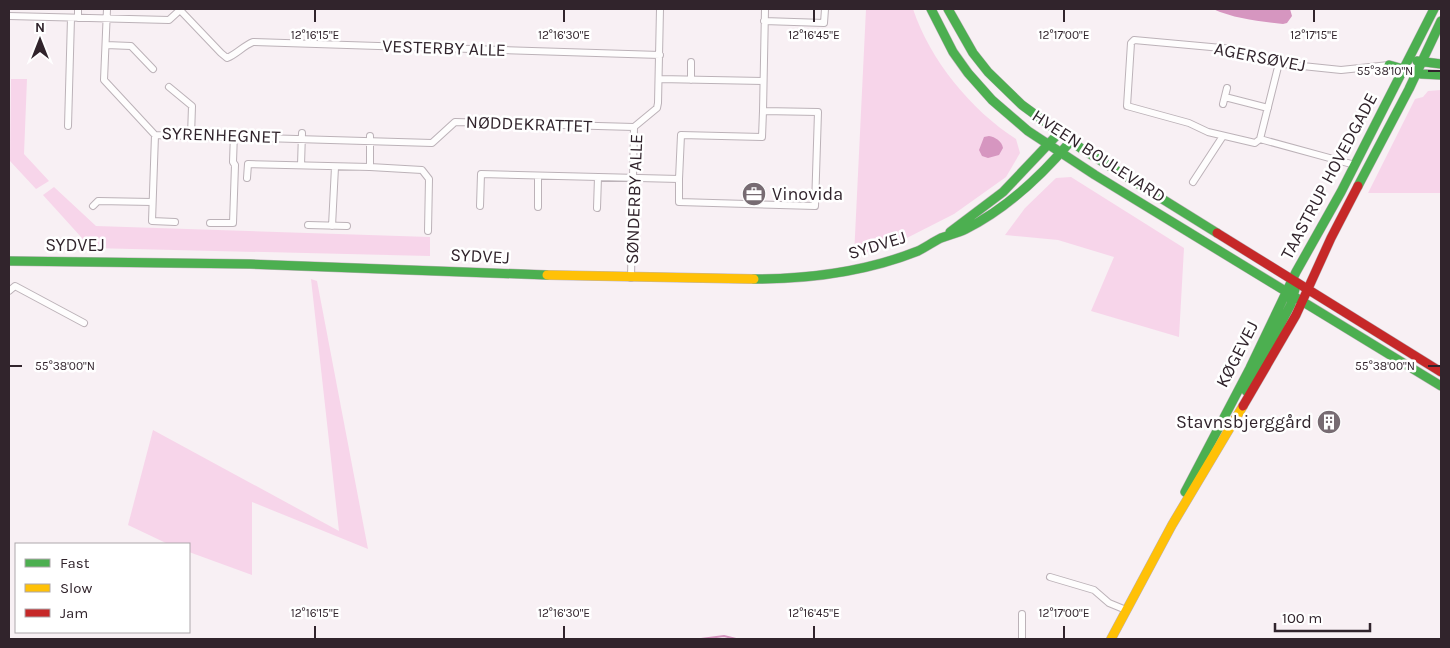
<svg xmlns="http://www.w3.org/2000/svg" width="1450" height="648" font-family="Karla,sans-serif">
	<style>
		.green { fill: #f7d5ea }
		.water { fill: #d696c0 }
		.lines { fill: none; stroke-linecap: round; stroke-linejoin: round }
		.stream { stroke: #d696c0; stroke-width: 2 }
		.street-casing { stroke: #bcb2b8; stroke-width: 8 }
		.fast-casing { stroke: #bcb2b8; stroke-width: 10 }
		.slow-casing { stroke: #bcb2b8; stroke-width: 10 }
		.jam-casing { stroke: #bcb2b8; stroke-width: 10 }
		.street { stroke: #fefdfd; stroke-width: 6 }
		.fast { stroke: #4caf50; stroke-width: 9 }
		.slow { stroke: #ffc107; stroke-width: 9 }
		.jam { stroke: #c62828; stroke-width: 9 }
		.ticks { fill: none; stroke: #31242c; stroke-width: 2 }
		.labels { text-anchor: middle; stroke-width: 5; stroke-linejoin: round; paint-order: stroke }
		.street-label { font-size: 18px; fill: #31242c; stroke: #fff }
		.poi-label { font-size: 18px; fill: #31242c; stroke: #fff; text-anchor: start }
		.ticks-label { font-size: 12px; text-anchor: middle; fill: #31242c; stroke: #fff; stroke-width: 5; stroke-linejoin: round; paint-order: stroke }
	</style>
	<rect width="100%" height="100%" fill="#f8f0f4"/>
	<!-- green -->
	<path class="green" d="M866,9H913C930,60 971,110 1016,139L1020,153L1006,177L954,214L897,243L854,256Z
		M11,79H27L24,154L49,181L36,189L10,161Z
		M1428,91L1441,90V193H1368L1415,99L1423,97Z
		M1071,177L1184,248L1179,337L1091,311L1114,257L1058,240L1005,235L1025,208L1056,178Z
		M54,187L96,226L430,237V256L91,248L43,195Z
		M311,279L317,281L368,549L252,502V575L189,552V544H168L128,525L153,430L339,531Z"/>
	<!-- water -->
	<path class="water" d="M1213,9H1290L1292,16L1287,23L1283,24C1259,21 1235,19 1213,9Z
		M989,136C995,137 1002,141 1003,148L999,155L988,158L982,156L979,150L984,137Z"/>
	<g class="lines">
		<!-- stream -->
		<path class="stream" d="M701,639L724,636L736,639"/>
		<!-- street casing -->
		<g class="street-casing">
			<path id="street" d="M107,9L104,80L155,135L432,143L455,122L634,127
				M180,10L221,53L227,58C237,54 243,46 253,42L660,55
				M9,16L169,20L181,9
				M78,18V9
				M764,21L824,23L825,9
				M106,45L131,46L153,69
				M1279,63L1260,139L1355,165
				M659,79L763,81
				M691,80V62
				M169,87L192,106L191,136
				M1225,97L1268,108
				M1223,104L1227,88
				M763,111L765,9
				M68,126L71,18
				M155,135L152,221L175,222
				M1260,139L1255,143L1208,132L1189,123L1127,106L1131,43L1134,40L1233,49L1283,64L1341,70L1389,65
				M301,165L302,133
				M370,167V136
				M247,178L248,164L370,167L422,170L429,179L428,231
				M1193,182L1223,136
				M93,206L98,201L152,202
				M480,206L481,174L679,179V202L815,206L818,112L763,111L762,137L681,135L679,179
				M538,207V176
				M597,208L598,177
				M210,223H233L235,165L233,162L234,133
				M308,225L347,226
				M332,226L335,167
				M631,278L634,127L657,108L658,103L660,9
				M9,291L15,286L84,323
				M1050,577L1094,590L1109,603L1126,610
				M1022,639V614"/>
		</g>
		<!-- fast casing -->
		<g class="fast-casing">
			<path id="fast" d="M931,9L953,52L968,73L992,100L1028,131L1095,175L1441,386
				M948,9L973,53L988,72L1022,105L1082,149L1217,233
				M1417,61L1441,64
				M1389,65L1421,74L1441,75
				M1358,186L1409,89L1441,21
				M950,232L1003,192L1058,134
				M9,261L250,264L547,275
				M754,279C810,279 865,272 918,251C926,247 933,242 941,238C949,235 958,233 966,229C1006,209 1041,176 1070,142
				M1246,391L1291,304L1295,289L1293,279
				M1185,492L1250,368L1296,272L1341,192L1434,9"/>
		</g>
		<!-- slow casing -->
		<g class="slow-casing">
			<path id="slow" d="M547,275L754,279
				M1111,639L1172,525L1243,406"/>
		</g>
		<!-- jam casing -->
		<g class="jam-casing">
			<path id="jam" d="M1217,233L1441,372
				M1243,406L1296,315L1331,238L1358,186"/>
		</g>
		<!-- street -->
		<use href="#street" class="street"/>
		<!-- fast -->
		<use href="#fast" class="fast"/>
		<!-- slow -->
		<use href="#slow" class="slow"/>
		<!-- jam -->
		<use href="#jam" class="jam"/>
	</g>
	<!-- ticks -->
	<path class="ticks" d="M315,10V22M564,10V22M814,10V22M1064,10V22M1314,10V22M1428,71H1440M10,366H22M1428,366H1440M315,626V638M564,626V638M814,626V638M1064,626V638"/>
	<!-- icons -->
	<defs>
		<g id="office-disc" transform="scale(1.25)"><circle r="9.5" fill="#776b72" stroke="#fff"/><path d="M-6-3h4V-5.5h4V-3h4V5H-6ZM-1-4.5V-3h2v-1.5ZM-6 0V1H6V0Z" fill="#fff"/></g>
		<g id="building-disc" transform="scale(1.25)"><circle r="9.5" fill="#776b72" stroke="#fff"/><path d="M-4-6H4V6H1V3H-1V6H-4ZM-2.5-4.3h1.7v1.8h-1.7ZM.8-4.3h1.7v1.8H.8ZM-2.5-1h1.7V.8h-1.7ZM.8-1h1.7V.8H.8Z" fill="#fff"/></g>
	</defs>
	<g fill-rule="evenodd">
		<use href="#office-disc" x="754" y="194"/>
		<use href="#building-disc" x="1329" y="422"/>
	</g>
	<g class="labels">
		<!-- street labels -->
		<g class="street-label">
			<text transform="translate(444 48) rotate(2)" y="6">VESTERBY ALLE</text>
			<text transform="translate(1260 57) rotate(11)" y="6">AGERSØVEJ</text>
			<text transform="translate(529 124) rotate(2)" y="6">NØDDEKRATTET</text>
			<text transform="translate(221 135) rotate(2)" y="6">SYRENHEGNET</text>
			<text transform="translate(1099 156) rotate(33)" y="6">HVEEN BOULEVARD</text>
			<text transform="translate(1329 176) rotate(-62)" y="6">TAASTRUP HOVEDGADE</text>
			<text transform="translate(634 199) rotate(-88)" y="6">SØNDERBY ALLE</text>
			<text x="75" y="251">SYDVEJ</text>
			<text transform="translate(877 245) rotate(-17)" y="6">SYDVEJ</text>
			<text transform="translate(480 256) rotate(3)" y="6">SYDVEJ</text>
			<text transform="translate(1237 354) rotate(-63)" y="6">KØGEVEJ</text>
		</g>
		<!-- poi labels -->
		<g class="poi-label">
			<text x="772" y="200">Vinovida</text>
			<text x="1312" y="428" text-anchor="end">Stavnsbjerggård</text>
		</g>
	</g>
	<g class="ticks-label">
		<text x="315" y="39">12°16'15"E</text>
		<text x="564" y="39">12°16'30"E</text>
		<text x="814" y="39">12°16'45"E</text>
		<text x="1064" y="39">12°17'00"E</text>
		<text x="1314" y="39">12°17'15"E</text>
		<text x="1385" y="75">55°38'10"N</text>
		<text x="65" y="370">55°38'00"N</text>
		<text x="1385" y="370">55°38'00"N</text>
		<text x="315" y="617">12°16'15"E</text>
		<text x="564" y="617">12°16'30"E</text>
		<text x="814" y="617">12°16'45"E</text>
		<text x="1064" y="617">12°17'00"E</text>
	</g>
	<!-- border -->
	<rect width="1450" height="648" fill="none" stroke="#31242c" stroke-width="20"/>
	<!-- legend -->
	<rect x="15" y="543" width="175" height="90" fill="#ffffff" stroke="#ada7ab"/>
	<rect x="25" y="559" width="25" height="8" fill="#4caf50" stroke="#ada7ab"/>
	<text x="60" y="568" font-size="15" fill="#31242c">Fast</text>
	<rect x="25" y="584" width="25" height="8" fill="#ffc107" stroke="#ada7ab"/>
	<text x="60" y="593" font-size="15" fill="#31242c">Slow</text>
	<rect x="25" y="609" width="25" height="8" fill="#c62828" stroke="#ada7ab"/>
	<text x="60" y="618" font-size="15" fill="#31242c">Jam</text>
	<!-- north arrow -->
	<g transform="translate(40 40)" stroke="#ffffff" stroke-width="4" paint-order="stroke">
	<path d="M0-4L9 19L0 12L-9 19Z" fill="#31242c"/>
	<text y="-8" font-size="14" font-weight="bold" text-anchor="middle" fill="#31242c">N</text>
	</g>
	<!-- scale -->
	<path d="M1275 623v8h95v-8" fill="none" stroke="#31242c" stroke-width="2.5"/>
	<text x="1282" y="623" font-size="15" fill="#31242c" stroke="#ffffff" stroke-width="4" paint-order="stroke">100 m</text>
</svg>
